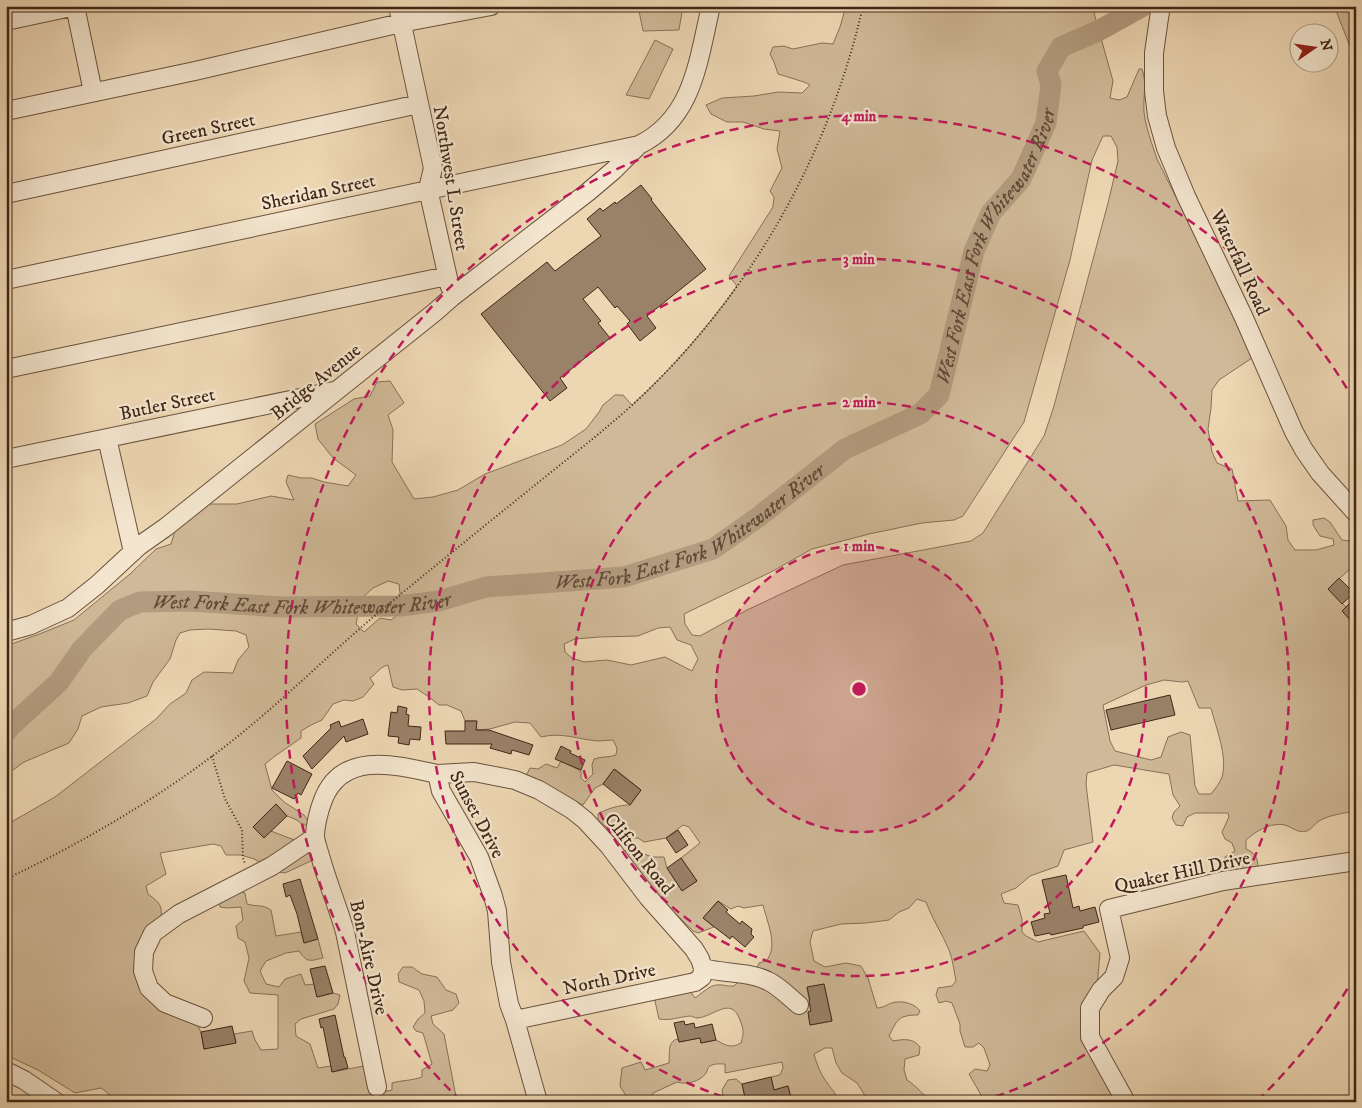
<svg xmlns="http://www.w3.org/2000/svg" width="1362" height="1108" font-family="'IM FELL DW Pica',serif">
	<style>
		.green { fill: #d0b998; stroke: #887058; fill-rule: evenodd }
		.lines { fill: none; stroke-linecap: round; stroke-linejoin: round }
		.river { stroke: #b29b7e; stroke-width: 21 }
		.building { fill: #9a8268; stroke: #402617 }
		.minor-casing { stroke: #6b523e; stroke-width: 20 }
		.path { stroke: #402617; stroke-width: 2; stroke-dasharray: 1 2.5; stroke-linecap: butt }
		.minor { stroke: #f3e5ce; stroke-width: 18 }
		.ring { fill: none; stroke: #c2185b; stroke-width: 2.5; stroke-dasharray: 9 6 }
		.labels { text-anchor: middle; stroke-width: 4.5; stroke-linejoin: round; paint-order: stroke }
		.street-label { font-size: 19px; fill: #402617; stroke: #f3e5ce }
		.water-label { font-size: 20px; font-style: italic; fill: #624936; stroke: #f3e5ce }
		.centre { fill: #c2185b; stroke: #f3e5ce; stroke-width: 2.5 }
		.ring-label { font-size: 15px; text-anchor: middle; font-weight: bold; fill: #c2185b; stroke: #f3e5ce; stroke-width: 4.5; stroke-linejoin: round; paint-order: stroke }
	</style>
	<rect width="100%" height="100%" fill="#edd7b3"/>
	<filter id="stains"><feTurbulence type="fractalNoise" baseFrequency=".004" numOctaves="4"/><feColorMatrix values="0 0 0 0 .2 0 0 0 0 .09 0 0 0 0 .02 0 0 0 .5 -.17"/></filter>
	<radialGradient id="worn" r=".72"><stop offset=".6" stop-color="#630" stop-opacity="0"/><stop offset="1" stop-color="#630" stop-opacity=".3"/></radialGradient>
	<!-- green -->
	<path class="green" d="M638,6H683L679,30L643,31Z
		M846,6H1109L1094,13L1113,81L1110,98L1119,100L1127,97L1139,69H1142C1147,82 1143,98 1144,112C1146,128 1152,144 1157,159L1240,326L1252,358L1219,380L1212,390L1211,408L1208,429L1212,452L1217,463L1232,469L1238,501L1270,500L1286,526L1288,540L1295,550H1316L1334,545L1333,539L1320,536L1313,525V520L1324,518L1330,522L1342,540L1350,541V525L1355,522L1356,523V567L1350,569L1328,589L1346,607L1342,611L1356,626V811C1344,813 1329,815 1319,821C1314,824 1312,829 1307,831C1296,833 1294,828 1285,825C1271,822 1256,831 1246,840V849C1255,853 1258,857 1258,868L1229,872L1223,864L1225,857L1235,851L1232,843L1225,839L1222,832L1229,817L1228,813H1195L1187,817L1183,826L1176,825L1172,818L1174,812L1180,806L1173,795L1169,774L1114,765L1087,773L1086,784L1093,842L1064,850L1058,866L1030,876L1016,888L1001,894L1004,903L1018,905L1022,919V932L1026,936L1038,942L1084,931L1100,953L1097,987L1081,1017L1087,1044L1118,1102H985L969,1074L975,1069L987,1071L990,1065L984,1048L979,1043L973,1047H965L960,1031V1024L952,1003L946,1001L939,1003L936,995L938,988L952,986L956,981C954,971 953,960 949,950C942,933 932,919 926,902L917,899L909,908L899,912L889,920L866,923L841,924L813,931L810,942L814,961L825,967L846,963L861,966L868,978L877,1008C885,1008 889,1002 897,1002C904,1001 915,1004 920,1011L918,1015C898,1015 897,1020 889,1036L893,1041C904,1039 913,1038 920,1047L919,1055L905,1059L904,1070L907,1080C917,1086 923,1096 934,1102H869L857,1083L842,1073L836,1063L832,1048H825L814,1054C817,1065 821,1075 828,1084C833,1091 836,1093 838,1102H792L788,1086L774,1090L771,1077L780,1075L783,1068L782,1062L725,1073V1064C720,1064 715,1063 710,1066C707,1068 708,1070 706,1073C700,1082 686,1085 677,1082L653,1093L651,1102H626V1096L620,1086L622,1068L641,1062L645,1070L669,1063C670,1053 667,1041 678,1039L679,1042L700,1038L701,1043L716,1040C725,1045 731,1049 741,1043C744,1032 744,1031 740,1020C731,995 714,1017 697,1018C695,1018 692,1016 690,1016C678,1017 671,1021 659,1019L655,1001L658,998L690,991L695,998C701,994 710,985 717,985C723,984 728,987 734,986L738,982L776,976L769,971L756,970L759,963L766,961C779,947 767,922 763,905L744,908L738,906L731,909L718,901L703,918L714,927L698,933L693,931L659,897L623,851L630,850L644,854L652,857H664L667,868L682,890L697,881L681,858L700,843L689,827L683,825L666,838L644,842L638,838H628L621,836L619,828L605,826L598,820V814C606,809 619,805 630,805L641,790L615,769L603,784L595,788L583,805L526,776L530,768L538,769L546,764L557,768L561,761L581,771V778L585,782L593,774L592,765L594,759C602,756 608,758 616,755L617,748L613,740C608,740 602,741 597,741C577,739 562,732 541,737L530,723L515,722L490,729L476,730V721H465L461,711L447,705H439L429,697L417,689L402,690L393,687L388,665C378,668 378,673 370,678L374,684L363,697L353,701L344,700L333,704L322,720L311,725L301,731V738L275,756L265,764L272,790L284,802L304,815L309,822L304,826L297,820L287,816L276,804L253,827L264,838L271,831L297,841L311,849L313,860L285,873L278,872L254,859L241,855H226L221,846L213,844L160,853L166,874L146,886L148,894C153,898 160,902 161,909C164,921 145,961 140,974L195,1021L201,1032L204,1049L236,1042L234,1034L252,1031L255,1040L261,1050L278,1049V995L250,993L244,981L249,958L245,942L238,938L236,926L243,920L241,907L228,908L220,907L219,899L235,890L245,893L247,904C257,907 262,904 271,910L276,936L301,932L304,943L318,939L323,958C310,961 307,963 299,951L286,953L266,961L260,971L266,984L279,987L285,979L301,974L305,985L314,984L317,997L333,993L340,995L338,1004L334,1009L301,1019L295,1024L296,1036L310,1044L318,1068L331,1066L332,1072L364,1066L373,1094L392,1090V1083C402,1080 411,1081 422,1077V1070L432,1064L423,1033L416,1031L413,1027L418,1019L425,1013L424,1001L419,990L399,982L398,974L403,967H412L422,974L437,977L446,990L456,994L459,1003L453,1010L431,1016L433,1024L444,1034L457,1102H111L109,1094L101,1088L75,1093L38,1070L6,1055V825L55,797L156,719L170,704L186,693L192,680L204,672L233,673L238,660L249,647L246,635L236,631L208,629L190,630L180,633L176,640L170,659L153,682L147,696L128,703L101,707L82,716L78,729L69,743L24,762L6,775V646L42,633L74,620L130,574L156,549L171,544L175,531L209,504H237L271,496L294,500L286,482L288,475L301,478H312L324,482L348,486L356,475L333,458L318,439L315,424L354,399L370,396L377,382L390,381L404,403L388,415L393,430L392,462L414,499L433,497L458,490L485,474L562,445L586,429L599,412L603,405L615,395H623L632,405C671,370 706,329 737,286L729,276L773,207L774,197L770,191L782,168L777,149L780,131L764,129L743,122H727L711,114L706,105L722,98L754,96L778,92L802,93L810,85L804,82L778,74L774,62L770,54L773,47L784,46L793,49L822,43L833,44L840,27ZM1103,136H1111L1117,147L1118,161L1108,203L1054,406L1044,436L983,533L971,541L843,565L747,610L700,636L692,635L685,624L684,614L771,572L812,549L869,534L922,523L954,520L963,516L1024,422L1070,260L1092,160ZM388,581L399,584L402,611L391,620L380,618L364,632L356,624L361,599L373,588ZM670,627L677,640L691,645L698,659L692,671L665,657L631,665L607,660L584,662L572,658L565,652L564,644L575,639L599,637L638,636L658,628ZM1164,680L1182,682L1188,681L1199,708H1211C1216,728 1228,757 1222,777C1220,783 1215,789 1211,794H1199L1195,786L1190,735L1181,732L1168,737L1161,757L1151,760L1115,751L1110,741L1103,705L1146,685ZM824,984L832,1021L810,1025L808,1012L811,1011L807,988Z
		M1334,6H1356V57L1352,51Z
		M655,40L673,49L649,99L626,95Z
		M736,1079L742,1084L746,1102H722L724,1100L722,1090L728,1080Z"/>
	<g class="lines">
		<!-- river -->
		<path class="river" id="s1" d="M6,732L12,725L59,682L82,649L120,610L140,602L190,601L281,607L400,606L439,601L486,587L624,577L713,549L757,518L845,449L920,414L939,395L974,251L991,213L1021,179L1046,123L1051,85L1047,71L1061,47L1098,31L1143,6"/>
	</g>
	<!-- building -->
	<path class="building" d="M641,185L652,199L651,200L706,269L647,316L656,328L640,341L627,324L630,321L617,306L615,308L598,287L583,299L601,321L598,323L610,338L560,378L567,388L550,401L481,314L547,262L555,271L601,236L587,219L600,208L603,211L615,202L616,204Z
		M1339,578L1354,593L1342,604L1328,589Z
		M1351,602L1356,607V626L1342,611Z
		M1170,695L1175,715L1111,730L1106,710Z
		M398,706L407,708L406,714L409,715L408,726L421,727L420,740L410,739L409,745L398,743L399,737L388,736L391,712L397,713Z
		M363,719L368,734L346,742L344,736L312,769L303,756L331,728L330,725L339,721L341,727Z
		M465,721H477L476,730H489L533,745L529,755L512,750L511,754L490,748L492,744H446L445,731H465Z
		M561,746L571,751L570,753L585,760L581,770L555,759Z
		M287,761L312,774L301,795L298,793L294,799L272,788Z
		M614,769L641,790L630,805L603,784Z
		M276,804L287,816L264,838L253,827Z
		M678,830L688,845L676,853L666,838Z
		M681,858L697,881L682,891L667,868Z
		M1066,875L1073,908L1079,906L1080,911L1095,907L1099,922L1083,926V928L1051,935L1050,933L1035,936L1031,922L1045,918L1044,914L1050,913L1042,880Z
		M300,879L318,939L304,943L297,914L290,895L286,897L283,884Z
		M718,901L728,910L726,912L740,924L742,921L752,929L751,934L754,937L745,947L732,936L730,939L703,918Z
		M325,966L333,993L317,997L310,969Z
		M824,984L832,1021L810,1025L808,1012L811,1011L809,1001L810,1000L807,987Z
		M335,1015L344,1057H345L348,1068L332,1072L323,1027L321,1028L319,1019Z
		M684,1021L685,1025L694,1023L695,1028L712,1024L716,1040L701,1043L700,1038L679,1042L674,1023Z
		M232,1026L236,1043L204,1049L201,1032Z
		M771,1077L774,1090L788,1086L792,1102H746L742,1084Z"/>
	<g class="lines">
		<!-- minor casing -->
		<g class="minor-casing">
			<path id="minor" d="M75,6L93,92
				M398,6L433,168L428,189L450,287
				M1161,6L1159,18L1154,53V91L1157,116L1166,148L1186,196L1244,318L1294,432L1304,450L1320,473L1356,513
				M6,21L76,6
				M6,111L195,71L401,23L491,6
				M6,194L419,104
				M6,280L639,145C694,118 698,60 711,6
				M6,369L447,276
				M107,438L133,552
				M6,459L334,391
				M6,632L31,625L68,608L97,585L139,546L166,527L435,312L452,297L588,192L614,170L639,145
				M437,774L474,772L515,780L539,790L571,809L585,820L609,846L648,897L694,949L700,959L703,968L702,977L695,982L515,1020
				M703,968C724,974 748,971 768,981C779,986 789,997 799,1005
				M203,1018L165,1003L149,988L143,971L144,952L153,933L179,914L272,866L315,837
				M6,1071L24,1080L56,1102
				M377,1087L345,932C338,907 328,884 321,859C319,852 316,844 315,837C315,826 319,810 323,800C342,750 397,765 437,774L441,791L479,857L493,896L497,911L501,962L509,1004L515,1020L538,1102
				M1126,1102L1090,1037V1008L1101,990L1114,977L1120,958L1109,909L1223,881L1356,861"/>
		</g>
		<!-- path -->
		<path class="path" d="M212,756L225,799L242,830L243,858L245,864
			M6,879C86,841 162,796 232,741C285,699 332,651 384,608C436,565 488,523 540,481C575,453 610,426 642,396C752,291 829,155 863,6"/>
		<!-- minor -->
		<use href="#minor" class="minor"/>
	</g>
	<!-- distance rings -->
	<circle cx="859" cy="689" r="143" fill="#c2185b" fill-opacity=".12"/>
	<g class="ring">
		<circle cx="859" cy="689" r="143"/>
		<circle cx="859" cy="689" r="287"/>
		<path d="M737 1101A430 430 0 1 1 981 1101"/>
		<path d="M1355 976A573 573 0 0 1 1257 1101M461 1101A573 573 0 1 1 1355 402"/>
	</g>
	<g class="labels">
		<!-- street labels -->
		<g class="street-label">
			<text transform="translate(208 128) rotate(-12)" y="7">Green Street</text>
			<text transform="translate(452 178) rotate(81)" y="7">Northwest L Street</text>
			<text transform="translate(318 191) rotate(-12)" y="7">Sheridan Street</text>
			<text transform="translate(1241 262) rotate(65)" y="7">Waterfall Road</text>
			<text transform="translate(315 381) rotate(-39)" y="7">Bridge Avenue</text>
			<text transform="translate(167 403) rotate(-12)" y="7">Butler Street</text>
			<text transform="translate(478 814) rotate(62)" y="7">Sunset Drive</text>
			<text transform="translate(640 853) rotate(51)" y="7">Clifton Road</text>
			<text transform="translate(1182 871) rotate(-12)" y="7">Quaker Hill Drive</text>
			<text transform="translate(370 957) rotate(77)" y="7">Bon-Aire Drive</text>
			<text transform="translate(609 978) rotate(-12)" y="7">North Drive</text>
		</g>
		<!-- water labels -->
		<g class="water-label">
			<text dy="7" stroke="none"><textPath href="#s1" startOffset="1206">West Fork East Fork Whitewater River</textPath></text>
			<text dy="7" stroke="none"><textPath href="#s1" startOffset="756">West Fork East Fork Whitewater River</textPath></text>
			<text dy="7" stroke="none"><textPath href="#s1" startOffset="351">West Fork East Fork Whitewater River</textPath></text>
		</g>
	</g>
	<circle cx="859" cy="689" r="8" class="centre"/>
	<g class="ring-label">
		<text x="859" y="121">4 min</text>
		<text x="859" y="264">3 min</text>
		<text x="859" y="407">2 min</text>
		<text x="859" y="551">1 min</text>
	</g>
	<!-- margin -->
	<rect width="1362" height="1108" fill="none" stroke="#edd7b3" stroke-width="25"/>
	<rect x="8" y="8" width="1347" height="1093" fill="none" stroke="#402617" stroke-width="2.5"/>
	<rect x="12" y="12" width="1337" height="1083" fill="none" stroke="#402617"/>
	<!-- north arrow -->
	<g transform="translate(1314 48) rotate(77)"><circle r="24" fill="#f3e5ce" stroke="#ab9985"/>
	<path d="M0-4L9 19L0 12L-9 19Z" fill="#8f2418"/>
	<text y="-8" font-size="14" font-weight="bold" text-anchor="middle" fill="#402617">N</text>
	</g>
	<rect width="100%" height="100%" filter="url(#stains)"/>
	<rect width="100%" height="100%" fill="url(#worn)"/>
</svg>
